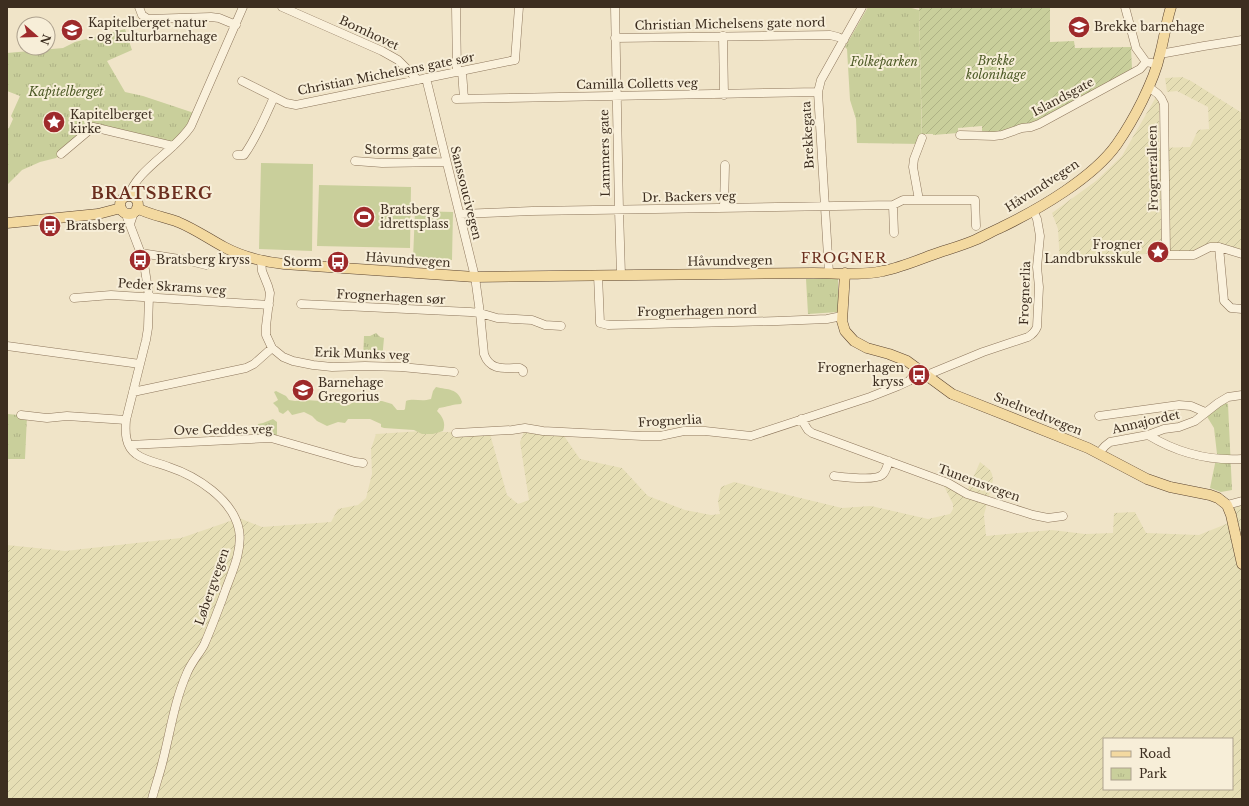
<svg xmlns="http://www.w3.org/2000/svg" width="1249" height="806" font-family="'Libre Baskerville',serif">
	<style>
		.farmland { fill: url(#farmland-furrows); fill-rule: evenodd }
		.grass { fill: #c9cf9b }
		.park { fill: url(#park-tufts) }
		.garden { fill: url(#garden-furrows) }
		.lines { fill: none; stroke-linecap: round; stroke-linejoin: round }
		.minor-casing { stroke: #8d765c; stroke-width: 9 }
		.major-casing { stroke: #5b4430; stroke-width: 11 }
		.minor { stroke: #faf1dc; stroke-width: 8 }
		.major { stroke: #f3d9a0; stroke-width: 10 }
		.labels { text-anchor: middle; stroke-width: 4; stroke-linejoin: round; paint-order: stroke }
		.poi-label { font-size: 12px; fill: #3d2e20; stroke: #f7eed8; text-anchor: start }
		.street-label { font-size: 12px; fill: #3d2e20; stroke: #f7eed8 }
		.park-label { font-size: 12px; font-style: italic; fill: #4d5a26; stroke: #f7eed8 }
		.quarter-label { font-size: 14px; letter-spacing: 1px; fill: #6b2e1e; stroke: #f7eed8 }
		.district-label { font-size: 16px; font-weight: bold; letter-spacing: 1px; fill: #6b2e1e; stroke: #f7eed8 }
	</style>
	<defs>
		<pattern id="farmland-furrows" width="10" height="10" patternUnits="userSpaceOnUse"><rect width="10" height="10" fill="#e6deb5"/><path d="M-1 1l2-2M0 10L10 0M9 11l2-2" fill="none" stroke="#c6bf9b"/></pattern>
		<pattern id="park-tufts" width="24" height="20" patternUnits="userSpaceOnUse"><rect width="24" height="20" fill="#c9cf9b"/><path d="M3 7l-1-3M5 7V3M7 7l1-3M15 17l-1-3M17 17v-4M19 17l1-3" fill="none" stroke="#aeb285"/></pattern>
		<pattern id="garden-furrows" width="10" height="10" patternUnits="userSpaceOnUse"><rect width="10" height="10" fill="#c9cf9b"/><path d="M-1 1l2-2M0 10L10 0M9 11l2-2" fill="none" stroke="#aeb285"/></pattern>
	</defs>
	<rect width="100%" height="100%" fill="#f0e4c8"/>
	<!-- farmland -->
	<path class="farmland" d="M1182,77L1191,81L1242,113V251L1204,246L1189,253L1169,252L1087,259L1081,262L1060,263L1058,229L1052,213L1096,181L1122,156L1156,97L1159,101V148L1190,147L1198,130L1209,129L1208,107L1177,91L1167,92L1165,78Z
		M422,431L490,434L507,495L518,504L529,500L520,442L524,432L562,433L580,459L622,468L648,496L685,510L711,515L720,514L718,501L721,487L734,482L842,508L871,506L928,519L950,514L953,509V504L944,486H954L968,489L980,462L990,470L992,474L993,480L984,515L986,536L1052,530L1085,534L1113,533L1114,513L1135,512L1146,533L1199,535L1231,522L1232,505L1242,497V799H7V545L65,551L181,538L239,518L262,527L331,522L338,509L358,505L366,498L372,474L371,449L376,434ZM1104,739H1232V789H1104Z"/>
	<!-- grass -->
	<path class="grass" d="M261,163L313,164L312,251L259,249Z
		M319,185L411,187L410,248L317,246Z
		M415,211L453,212L452,260L413,259Z
		M436,387C448,390 458,388 462,402L461,404C453,404 447,407 439,408L437,411C443,417 446,423 443,431L433,434H422L414,430L384,428L381,427V424L370,419H348L345,423L338,422L327,426L317,421L312,416L304,412L292,415L288,410L283,414L279,412L278,408L273,403L278,400L274,392L276,391L286,396L289,400L295,401L306,400L335,402L349,405L355,401H382L392,404L397,410H404L405,409L406,401C414,398 421,402 431,399L433,391Z"/>
	<!-- park -->
	<path class="park" d="M868,7H908L919,10L922,144L857,143L856,119L850,100L847,49L845,47Z
		M125,29L132,50L107,61L125,92L143,96L194,113L188,126L171,145L89,129L56,158L40,162L22,170L7,185V129L9,128L13,119L11,116L20,96L7,91V53L63,48L75,42Z
		M838,278V312L808,314L806,279Z
		M376,333L380,337L384,338L382,360L363,359L364,336H370Z
		M1224,402L1228,404L1232,490L1221,492L1210,488L1217,454L1214,428L1206,415Z
		M8,414L27,416L25,459H7Z
		M273,419L277,422V437L257,435L258,424L263,423Z"/>
	<!-- garden -->
	<path class="garden" d="M919,7H1050V42L1074,41L1075,48L1131,47L1132,69L1032,124L1002,132L982,133V126L958,128V133L933,135V134H922Z"/>
	<g class="lines">
		<!-- minor casing -->
		<g class="minor-casing">
			<path id="minor" d="M139,7L142,15L148,19L211,17L219,18L236,25
				M282,7L382,51L398,60L418,80
				M456,7L457,72
				M615,7L619,210L621,275
				M1125,7L1136,48L1146,62L1157,64
				M723,36L724,95
				M615,38L830,35L838,37L844,40
				M1160,54L1204,46L1242,40
				M462,71L464,99
				M426,78L475,277L480,313L484,354C490,371 504,368 520,368L523,370V372
				M242,81L286,103L296,105L515,60L519,7
				M1148,87C1156,92 1161,95 1164,104L1166,255H1194L1210,247H1219L1242,254
				M456,99L818,92
				M960,135L994,136L1002,135L1022,128L1031,127L1039,124L1140,69L1146,62
				M61,154L93,127L173,146
				M237,155H244C257,137 265,117 274,97
				M355,161L382,163L446,162
				M129,196C136,170 175,151 191,126L243,7
				M919,200L913,167L914,159L922,138
				M893,205L894,233
				M724,208L725,165
				M125,212L143,259L145,270L149,296L148,328L146,340L126,420C125,432 125,446 136,454C145,461 159,463 169,467C196,476 233,499 239,530C243,552 230,576 223,597C217,613 211,629 204,645C199,654 191,663 187,673C174,702 170,734 162,764C159,776 155,787 152,799
				M460,214L532,211L893,205L903,200H975L976,226
				M130,224L134,212
				M1219,247L1224,301L1231,308L1242,309
				M141,254H147L186,260L206,265
				M261,261L262,271L268,286L270,293L266,326V335L272,348L283,357L293,361L313,365L332,367L365,366L401,367L454,372
				M829,273L818,92L821,80L862,7
				M598,275L600,323L608,325L778,321L827,319L842,316
				M74,298L111,295L269,305
				M301,304L470,312L480,313L497,318L532,320L545,325L561,326
				M7,346L140,364
				M927,375L983,352L1028,337C1033,334 1035,332 1037,327L1039,287L1037,267L1040,236L1037,219L1033,210
				M133,392L246,368L254,364L272,348
				M21,415L47,418L67,416L126,420
				M1099,416L1179,405L1191,406L1205,412
				M801,419L808,430L812,433L948,483L967,494L1033,515L1048,518L1063,516
				M456,433L512,430L525,428L543,431L642,436H660L684,431H705L751,436L870,397L898,386L909,381L919,369
				M1148,435C1176,452 1208,461 1242,459
				M129,445L271,438L355,462L363,463
				M1099,453L1105,446L1110,442L1148,435L1164,429L1179,427L1195,421L1218,403L1228,397L1242,395
				M834,476C843,477 875,481 882,475C886,472 887,466 889,461
				M1227,505L1242,501"/>
		</g>
		<!-- major casing -->
		<g class="major-casing">
			<path id="major" d="M120 205a9 9 0 1 1 18 0a9 9 0 1 1-18 0Z
				M137,208C150,215 165,217 178,222C195,229 209,239 224,247C243,257 263,262 284,264L475,277L813,273C836,273 860,276 883,271C899,268 916,261 932,255C946,250 961,246 975,240C984,236 993,231 1002,227C1039,209 1093,178 1117,144C1133,121 1154,82 1160,54C1164,39 1166,23 1171,7
				M7,223L98,214L121,208
				M845,273L842,321L845,331L854,341L867,348L889,354L907,361L952,394L1088,448L1147,479L1170,487L1210,495L1218,498L1227,505L1231,515L1242,564"/>
		</g>
		<!-- minor -->
		<use href="#minor" class="minor"/>
		<!-- major -->
		<use href="#major" class="major"/>
	</g>
	<!-- icons -->
	<defs>
		<g id="school-disc" transform="scale(1.15)"><circle r="9.5" fill="#9e2a2b" stroke="#f7eed8"/><path d="M0-5L7-2L0 1L-7-2ZM-4 1L0 2.5L4 1V4Q0 6-4 4Z" fill="#fff"/></g>
		<g id="sight-disc" transform="scale(1.15)"><circle r="9.5" fill="#9e2a2b" stroke="#f7eed8"/><path d="M0-6L1.8-2.2L6-1.7L2.9 1.2L3.7 5.4L0 3.3L-3.7 5.4L-2.9 1.2L-6-1.7L-1.8-2.2Z" fill="#fff"/></g>
		<g id="stadium-disc" transform="scale(1.15)"><circle r="9.5" fill="#9e2a2b" stroke="#f7eed8"/><path d="M0-5a6.5 5 0 1 0 0 10a6.5 5 0 1 0 0-10ZM-3.5-1.8h7v3.6h-7Z" fill="#fff"/></g>
		<g id="bus-disc" transform="scale(1.15)"><circle r="9.5" fill="#9e2a2b" stroke="#f7eed8"/><path d="M-5-6H5V4H4V6H2V4H-2V6H-4V4H-5ZM-3.5-4V0h7V-4ZM-3.5 1.2v1.5H-2V1.2ZM2 1.2v1.5H3.5V1.2Z" fill="#fff"/></g>
	</defs>
	<g fill-rule="evenodd">
		<use href="#school-disc" x="1079" y="27"/>
		<use href="#school-disc" x="72" y="30"/>
		<use href="#sight-disc" x="54" y="122"/>
		<use href="#stadium-disc" x="364" y="217"/>
		<use href="#bus-disc" x="50" y="226"/>
		<use href="#sight-disc" x="1158" y="252"/>
		<use href="#bus-disc" x="140" y="260"/>
		<use href="#bus-disc" x="338" y="262"/>
		<use href="#bus-disc" x="919" y="375"/>
		<use href="#school-disc" x="303" y="390"/>
	</g>
	<g class="labels">
		<!-- poi labels -->
		<g class="poi-label">
			<text x="88" y="27">Kapitelberget natur<tspan x="88" dy="14">- og kulturbarnehage</tspan></text>
			<text x="1094" y="31">Brekke barnehage</text>
			<text x="70" y="119">Kapitelberget<tspan x="70" dy="14">kirke</tspan></text>
			<text x="380" y="214">Bratsberg<tspan x="380" dy="14">idrettsplass</tspan></text>
			<text x="66" y="230">Bratsberg</text>
			<text x="1142" y="249" text-anchor="end">Frogner<tspan x="1142" dy="14">Landbruksskule</tspan></text>
			<text x="156" y="264">Bratsberg kryss</text>
			<text x="322" y="266" text-anchor="end">Storm</text>
			<text x="904" y="372" text-anchor="end">Frognerhagen<tspan x="904" dy="14">kryss</tspan></text>
			<text x="318" y="387">Barnehage<tspan x="318" dy="14">Gregorius</tspan></text>
		</g>
		<!-- street labels -->
		<g class="street-label">
			<text transform="translate(730 24) rotate(-1)" y="4">Christian Michelsens gate nord</text>
			<text transform="translate(369 33) rotate(25)" y="4">Bomhovet</text>
			<text transform="translate(386 74) rotate(-11)" y="4">Christian Michelsens gate sør</text>
			<text transform="translate(637 84) rotate(-1)" y="4">Camilla Colletts veg</text>
			<text transform="translate(1063 97) rotate(-28)" y="4">Islandsgate</text>
			<text transform="translate(808 135) rotate(-93)" y="4">Brekkegata</text>
			<text x="401" y="154">Storms gate</text>
			<text transform="translate(605 153) rotate(-91)" y="4">Lammers gate</text>
			<text transform="translate(1153 168) rotate(-91)" y="4">Frogneralleen</text>
			<text transform="translate(1042 186) rotate(-33)" y="4">Håvundvegen</text>
			<text transform="translate(466 193) rotate(76)" y="4">Sanssoucivegen</text>
			<text transform="translate(689 197) rotate(-1)" y="4">Dr. Backers veg</text>
			<text transform="translate(408 260) rotate(4)" y="4">Håvundvegen</text>
			<text transform="translate(730 261) rotate(-1)" y="4">Håvundvegen</text>
			<text transform="translate(172 287) rotate(4)" y="4">Peder Skrams veg</text>
			<text transform="translate(1025 293) rotate(-88)" y="4">Frognerlia</text>
			<text transform="translate(391 297) rotate(3)" y="4">Frognerhagen sør</text>
			<text transform="translate(697 311) rotate(-1)" y="4">Frognerhagen nord</text>
			<text transform="translate(362 354) rotate(2)" y="4">Erik Munks veg</text>
			<text transform="translate(1038 414) rotate(22)" y="4">Sneltvedtvegen</text>
			<text transform="translate(670 421) rotate(-3)" y="4">Frognerlia</text>
			<text transform="translate(1146 422) rotate(-13)" y="4">Annajordet</text>
			<text transform="translate(223 430) rotate(-1)" y="4">Ove Geddes veg</text>
			<text transform="translate(979 483) rotate(20)" y="4">Tunemsvegen</text>
			<text transform="translate(212 587) rotate(-71)" y="4">Løbergvegen</text>
		</g>
		<!-- park labels -->
		<g class="park-label">
			<text x="996" y="65">Brekke<tspan x="996" dy="14">kolonihage</tspan></text>
			<text x="884" y="66">Folkeparken</text>
			<text x="66" y="96">Kapitelberget</text>
		</g>
		<!-- quarter labels -->
		<g class="quarter-label">
			<text x="844" y="263">FROGNER</text>
		</g>
		<!-- district labels -->
		<g class="district-label">
			<text x="152" y="199">BRATSBERG</text>
		</g>
	</g>
	<!-- border -->
	<rect width="1249" height="806" fill="none" stroke="#3d2e20" stroke-width="16"/>
	<!-- legend -->
	<rect x="1103" y="738" width="130" height="52" fill="#f7eed8" stroke="#ada18e"/>
	<rect x="1111" y="751" width="20" height="6" fill="#f3d9a0" stroke="#ada18e"/>
	<text x="1139" y="758" font-size="12" fill="#3d2e20">Road</text>
	<rect x="1111" y="768" width="20" height="12" fill="url(#park-tufts)" stroke="#ada18e"/>
	<text x="1139" y="778" font-size="12" fill="#3d2e20">Park</text>
	<!-- north arrow -->
	<g transform="translate(36 36) rotate(110)"><circle r="19" fill="#f7eed8" stroke="#ada18e"/>
	<path d="M0-3L7 15L0 10L-7 15Z" fill="#9e2a2b"/>
	<text y="-6" font-size="11" font-weight="bold" text-anchor="middle" fill="#3d2e20">N</text>
	</g>
</svg>
